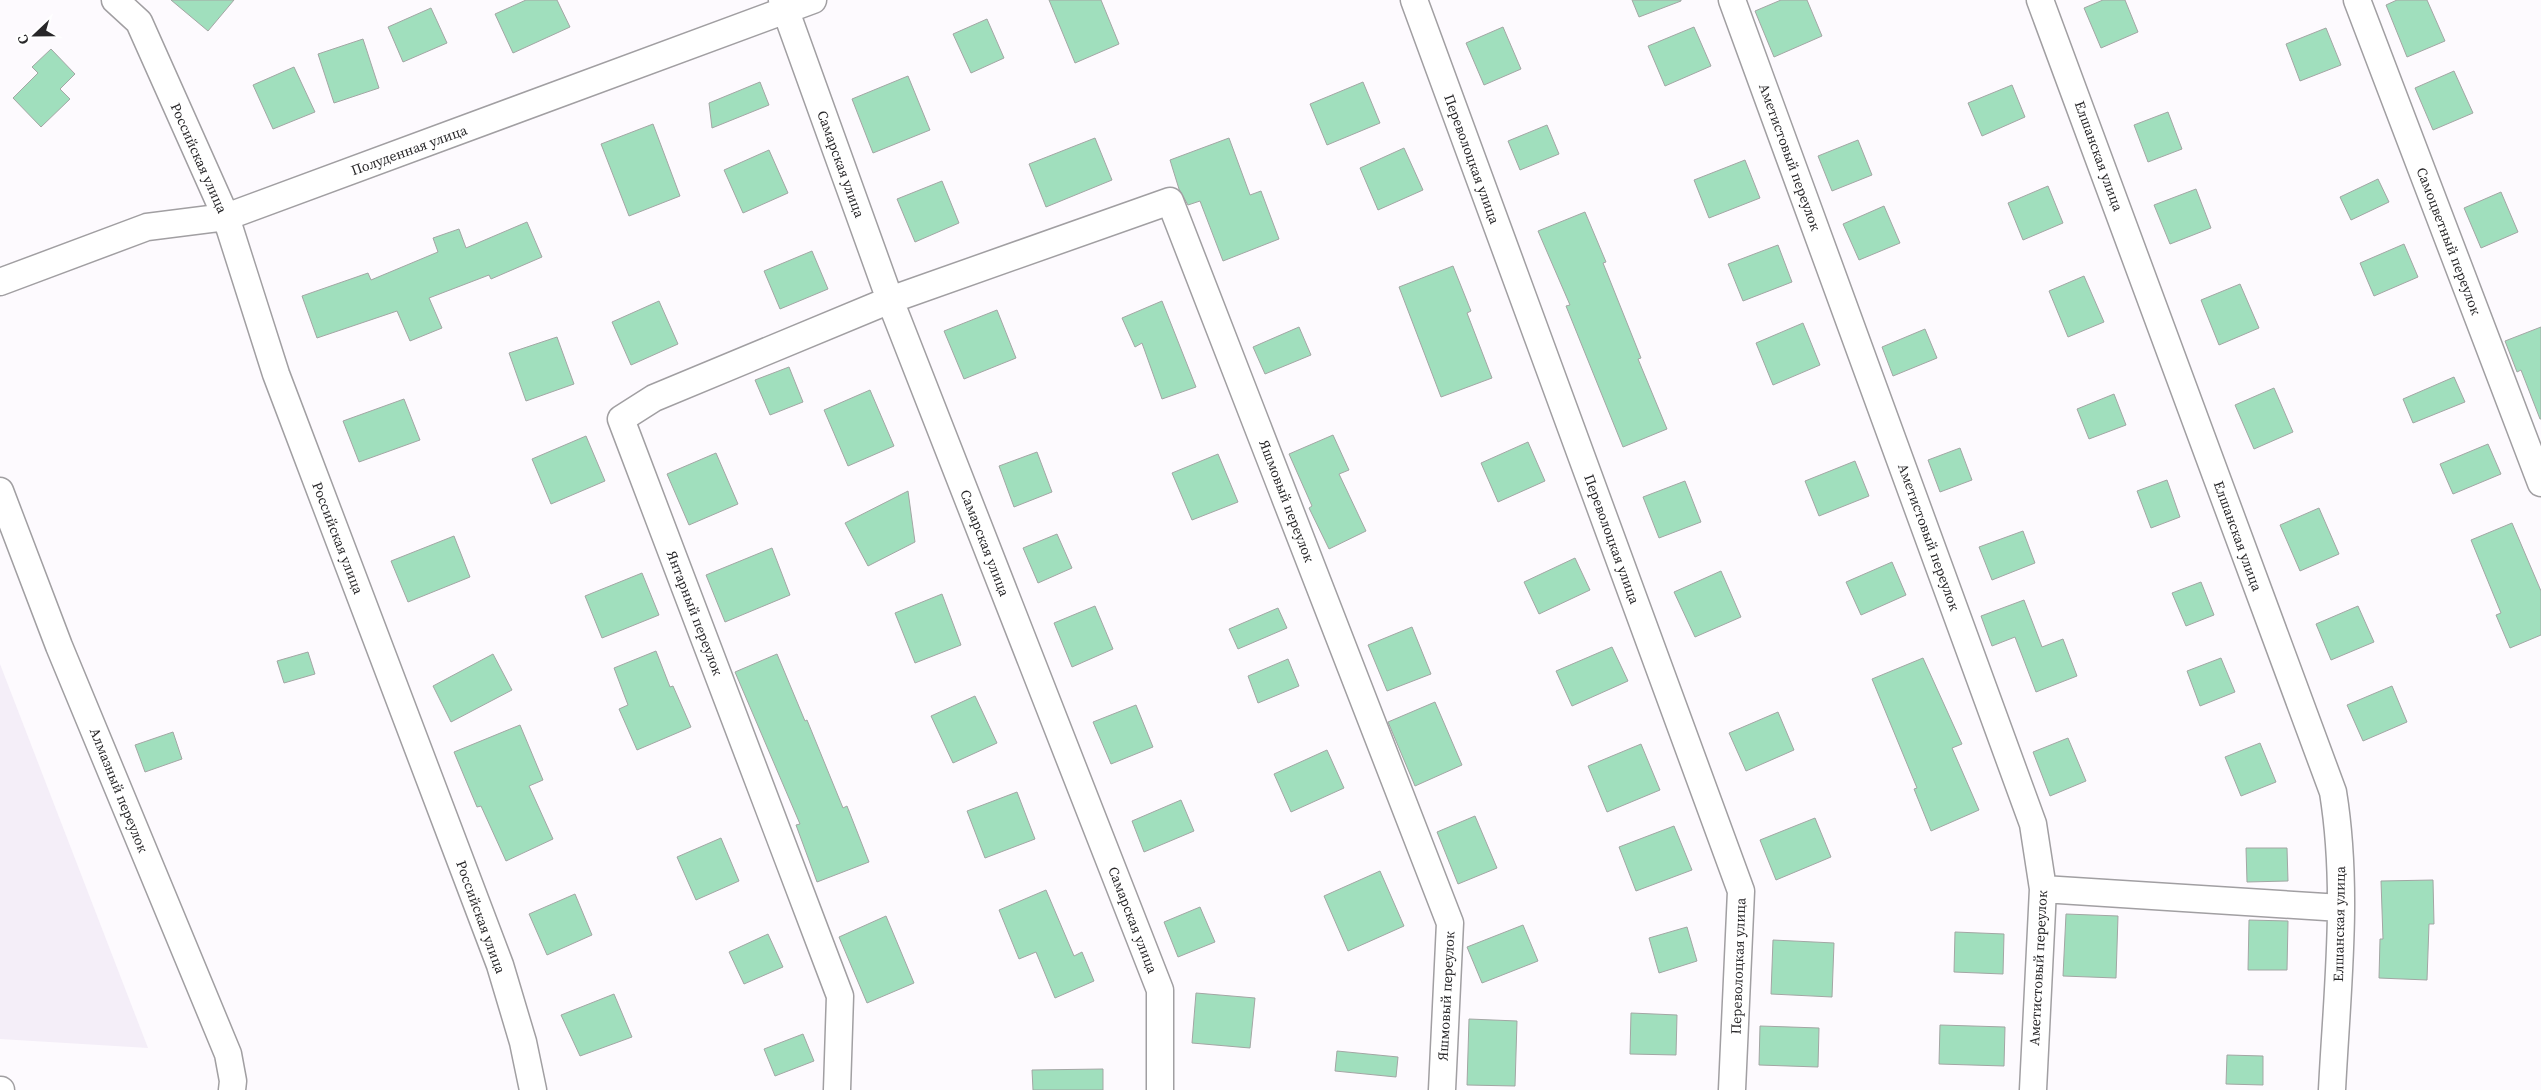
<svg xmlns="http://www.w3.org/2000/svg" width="2541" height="1090" font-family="'Source Serif 4',serif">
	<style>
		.built { fill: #f4eef8 }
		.building { fill: #a0dfbd; stroke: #a3a6a4 }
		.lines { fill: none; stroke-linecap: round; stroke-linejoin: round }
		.minor-casing { stroke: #a19fa2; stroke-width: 29 }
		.minor { stroke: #fff; stroke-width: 26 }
		.labels { text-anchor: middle; stroke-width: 4.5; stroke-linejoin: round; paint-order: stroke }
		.street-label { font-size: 14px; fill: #282729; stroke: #fff }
	</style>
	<rect width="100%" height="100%" fill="#fdfafe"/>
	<!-- built -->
	<path class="built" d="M0,664L148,1048L0,1039Z"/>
	<!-- building -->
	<path class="building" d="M171,0H234L208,31Z
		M526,0H557L570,27L513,53L495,14Z
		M1049,0H1101L1119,44L1075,63Z
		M1632,0H1681V1L1639,17Z
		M1781,0H1807L1822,36L1774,57L1755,11Z
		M2103,0H2125L2138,32L2101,48L2084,8Z
		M2397,0H2427L2445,41L2407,57L2386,5Z
		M431,8L447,43L403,62L388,27Z
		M987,19L1004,58L971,73L953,34Z
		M1503,27L1521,69L1484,85L1466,43Z
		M1694,27L1711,66L1665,86L1648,46Z
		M2326,28L2341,65L2300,81L2286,44Z
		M363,39L379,88L334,103L318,54Z
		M51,49L75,74L60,89L70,99L41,127L13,98L38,73L32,67Z
		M294,67L315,112L273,129L253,85Z
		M2454,71L2473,113L2433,130L2415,88Z
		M908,76L930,130L873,153L852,99Z
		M760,82L769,105L712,128L709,103Z
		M1363,82L1380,123L1327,145L1310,104Z
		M2012,85L2025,117L1982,136L1968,103Z
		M2168,112L2182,149L2148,162L2134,125Z
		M653,124L680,196L629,216L601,144Z
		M1547,125L1559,154L1520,170L1508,141Z
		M1095,138L1112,180L1046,207L1029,164Z
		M1229,138L1250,195L1261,191L1279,239L1223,261L1200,201L1188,205L1179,189L1170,160Z
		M1858,140L1872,175L1832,191L1818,156Z
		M1404,148L1423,190L1378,210L1360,168Z
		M769,150L788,193L743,213L724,170Z
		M1745,160L1760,198L1709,218L1694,180Z
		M2378,179L2389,202L2351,220L2340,197Z
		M942,181L959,223L915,242L897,199Z
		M2048,186L2063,223L2023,240L2008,203Z
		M2196,189L2211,228L2170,244L2154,205Z
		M2501,192L2518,232L2481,248L2464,208Z
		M1884,206L1900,243L1859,260L1843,224Z
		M1585,212L1606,262L1603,263L1641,358L1638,359L1667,429L1623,447L1566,306L1570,305L1538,231Z
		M527,222L542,257L491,279L489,275L429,298L442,328L410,341L397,311L317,338L302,296L368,273L371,280L438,252L433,238L459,229L466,248Z
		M2404,244L2418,277L2374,296L2360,263Z
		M1778,245L1792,282L1743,301L1728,264Z
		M812,251L828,289L780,309L764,271Z
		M1453,266L1471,311L1467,313L1492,378L1441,397L1399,287Z
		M2084,276L2104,322L2068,337L2049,291Z
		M2240,284L2259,328L2219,345L2201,300Z
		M659,301L678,344L631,365L612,322Z
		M1162,301L1196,387L1162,399L1142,343L1135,347L1122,318Z
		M997,310L1016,358L964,379L944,331Z
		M1803,323L1820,365L1773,385L1756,343Z
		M1299,327L1311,355L1265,374L1253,347Z
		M2541,327V419H2540L2521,370L2517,372L2505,341Z
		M1925,329L1937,358L1893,376L1882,347Z
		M557,337L574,384L526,401L509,353Z
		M789,367L803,402L770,415L755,380Z
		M2454,377L2465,402L2413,423L2403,399Z
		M2274,388L2293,432L2254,449L2235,405Z
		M870,390L894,446L848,466L824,410Z
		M2114,394L2126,425L2089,439L2077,409Z
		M404,399L420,440L359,462L343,421Z
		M1333,435L1349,470L1339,474L1366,531L1329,549L1309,508L1312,506L1289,454Z
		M586,436L605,481L551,504L532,459Z
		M1528,442L1545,481L1498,502L1481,463Z
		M2488,444L2501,474L2453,494L2440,464Z
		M1960,448L1972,480L1940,492L1928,460Z
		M1037,452L1052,492L1014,507L999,466Z
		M716,453L738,504L689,525L667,474Z
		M1218,454L1238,502L1192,520L1172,473Z
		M1855,461L1869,496L1819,516L1805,481Z
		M2167,480L2180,517L2151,528L2137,491Z
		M1685,481L1701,522L1659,538L1643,497Z
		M908,491L915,542L868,566L845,523Z
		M2319,508L2339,554L2300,571L2280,525Z
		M2512,523L2541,591V635L2510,648L2496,615L2501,613L2471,540Z
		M2023,531L2035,563L1992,580L1979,547Z
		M1057,534L1072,568L1038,583L1023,548Z
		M454,536L470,577L408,602L391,561Z
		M772,548L790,595L725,622L706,575Z
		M1575,558L1590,590L1539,614L1524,582Z
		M1892,562L1906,595L1861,615L1846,582Z
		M1721,571L1741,617L1695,637L1674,592Z
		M642,573L659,615L602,638L585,596Z
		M2201,582L2214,615L2186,626L2172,593Z
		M942,594L961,645L915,663L895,613Z
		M2024,600L2042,647L2063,639L2077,676L2036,692L2015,637L1992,646L1981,616Z
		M1095,606L1113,649L1072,667L1054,623Z
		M2358,606L2374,642L2331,660L2316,624Z
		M1278,608L1287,628L1238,649L1229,629Z
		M1412,627L1431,674L1387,691L1368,645Z
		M1612,647L1628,681L1572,706L1556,671Z
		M656,651L670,687L673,686L691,727L637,750L619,709L628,705L614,668Z
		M308,652L315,674L284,683L277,661Z
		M493,654L512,690L451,722L433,686Z
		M777,654L805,721L807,720L843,808L847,806L869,862L817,882L796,825L800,824L735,672Z
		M1923,658L1962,744L1952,748L1979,810L1931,831L1914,789L1917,788L1872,679Z
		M2221,658L2235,692L2200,706L2187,671Z
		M1288,659L1299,686L1258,703L1248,676Z
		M2392,686L2407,722L2363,741L2347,705Z
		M975,696L997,743L953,763L931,716Z
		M1435,702L1462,765L1415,786L1388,722Z
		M1136,705L1153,747L1111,764L1093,722Z
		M1778,712L1794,750L1746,771L1729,733Z
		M520,725L543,780L529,786L553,839L506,861L481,806L477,807L454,752Z
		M173,732L182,759L145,772L135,745Z
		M2068,738L2086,781L2050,796L2033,752Z
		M2260,743L2276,782L2241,796L2225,757Z
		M1641,744L1660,790L1607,812L1588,766Z
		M1327,750L1344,788L1291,812L1274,774Z
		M1017,792L1035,839L985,858L967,811Z
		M1181,800L1194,831L1144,852L1132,821Z
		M1475,816L1497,868L1458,884L1437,832Z
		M1815,818L1831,857L1776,880L1760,840Z
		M1674,826L1692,870L1636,891L1619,847Z
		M721,838L739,881L696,900L677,857Z
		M2246,848H2287L2288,881L2247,882Z
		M1380,871L1404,926L1348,951L1324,896Z
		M2433,880L2434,924H2429L2427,980L2379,978L2380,939H2383L2381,881Z
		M1046,890L1074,956L1082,952L1094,981L1055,998L1036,952L1019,959L999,910Z
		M575,894L592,935L547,955L529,914Z
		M1200,907L1215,942L1178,957L1164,922Z
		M2066,914L2118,916L2116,978L2063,976Z
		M886,916L914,983L867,1003L839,937Z
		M2249,920L2288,921L2287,970H2248Z
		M1523,925L1538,961L1482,983L1467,947Z
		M1687,927L1697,961L1659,973L1649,938Z
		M1955,932L2004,934L2003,974L1954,972Z
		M768,934L783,967L744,984L729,952Z
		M1773,940L1834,943L1832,997L1771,994Z
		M1196,993L1255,998L1250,1048L1192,1043Z
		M614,994L632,1037L580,1056L561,1015Z
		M1631,1013L1677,1015L1676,1055L1630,1054Z
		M1469,1019L1517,1021L1515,1086L1467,1085Z
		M1940,1025L2005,1027L2004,1066L1939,1064Z
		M1760,1026L1819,1028L1818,1067L1759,1065Z
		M803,1034L814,1061L775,1076L764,1049Z
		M1337,1051L1398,1057L1396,1077L1335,1071Z
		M2227,1055L2263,1056V1085L2226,1084Z
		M1103,1069V1090H1033L1032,1070Z"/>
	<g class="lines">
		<!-- minor casing -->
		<g class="minor-casing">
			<path id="minor" d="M115,0L139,22L226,217L276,374L500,965L523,1042L533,1090
				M782,0L890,300L1160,990V1090
				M1414,0L1741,891L1732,1090
				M1732,0L2033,824L2043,889L2033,1090
				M2040,0L2333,792C2349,890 2337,991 2332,1090
				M2357,0L2541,483
				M0,282L147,227L226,217L813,0
				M0,491L59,646L228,1054L233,1081L232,1090
				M2043,889L2341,908
				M0,1090H1
				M837,1090L840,996L621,419L654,398L890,300L1170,201L1450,923L1442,1090"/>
		</g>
		<!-- minor -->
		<use href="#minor" class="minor"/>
	</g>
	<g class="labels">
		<!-- street labels -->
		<g class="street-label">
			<text transform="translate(409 150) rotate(-20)" y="5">Полуденная улица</text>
			<text transform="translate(2099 156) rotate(70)" y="5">Елшанская улица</text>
			<text transform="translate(1790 157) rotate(70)" y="5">Аметистовый переулок</text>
			<text transform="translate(199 158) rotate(66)" y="5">Российская улица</text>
			<text transform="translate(1472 159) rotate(70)" y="5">Переволоцкая улица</text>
			<text transform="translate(841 164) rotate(70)" y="5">Самарская улица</text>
			<text transform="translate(2449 241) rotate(69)" y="5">Самоцветный переулок</text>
			<text transform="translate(1287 501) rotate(69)" y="5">Яшмовый переулок</text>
			<text transform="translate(2238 536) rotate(70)" y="5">Елшанская улица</text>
			<text transform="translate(1929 537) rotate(70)" y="5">Аметистовый переулок</text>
			<text transform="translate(338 538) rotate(69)" y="5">Российская улица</text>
			<text transform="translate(1612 539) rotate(70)" y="5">Переволоцкая улица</text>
			<text transform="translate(985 543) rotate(69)" y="5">Самарская улица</text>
			<text transform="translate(695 613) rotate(69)" y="5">Янтарный переулок</text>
			<text transform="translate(119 790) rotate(68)" y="5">Алмазный переулок</text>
			<text transform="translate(481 917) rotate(70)" y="5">Российская улица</text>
			<text transform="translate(1133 920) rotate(69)" y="5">Самарская улица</text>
			<text transform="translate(2339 924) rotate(-89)" y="5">Елшанская улица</text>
			<text transform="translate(1738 966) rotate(-88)" y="5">Переволоцкая улица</text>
			<text transform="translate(2038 968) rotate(-87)" y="5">Аметистовый переулок</text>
			<text transform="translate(1446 996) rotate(-87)" y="5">Яшмовый переулок</text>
		</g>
	</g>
	<!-- north arrow -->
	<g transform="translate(35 35) rotate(248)" stroke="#ffffff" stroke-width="4" paint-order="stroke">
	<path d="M0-4L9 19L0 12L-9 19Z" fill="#282729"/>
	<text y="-8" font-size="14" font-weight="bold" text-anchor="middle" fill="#282729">С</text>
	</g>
</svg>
